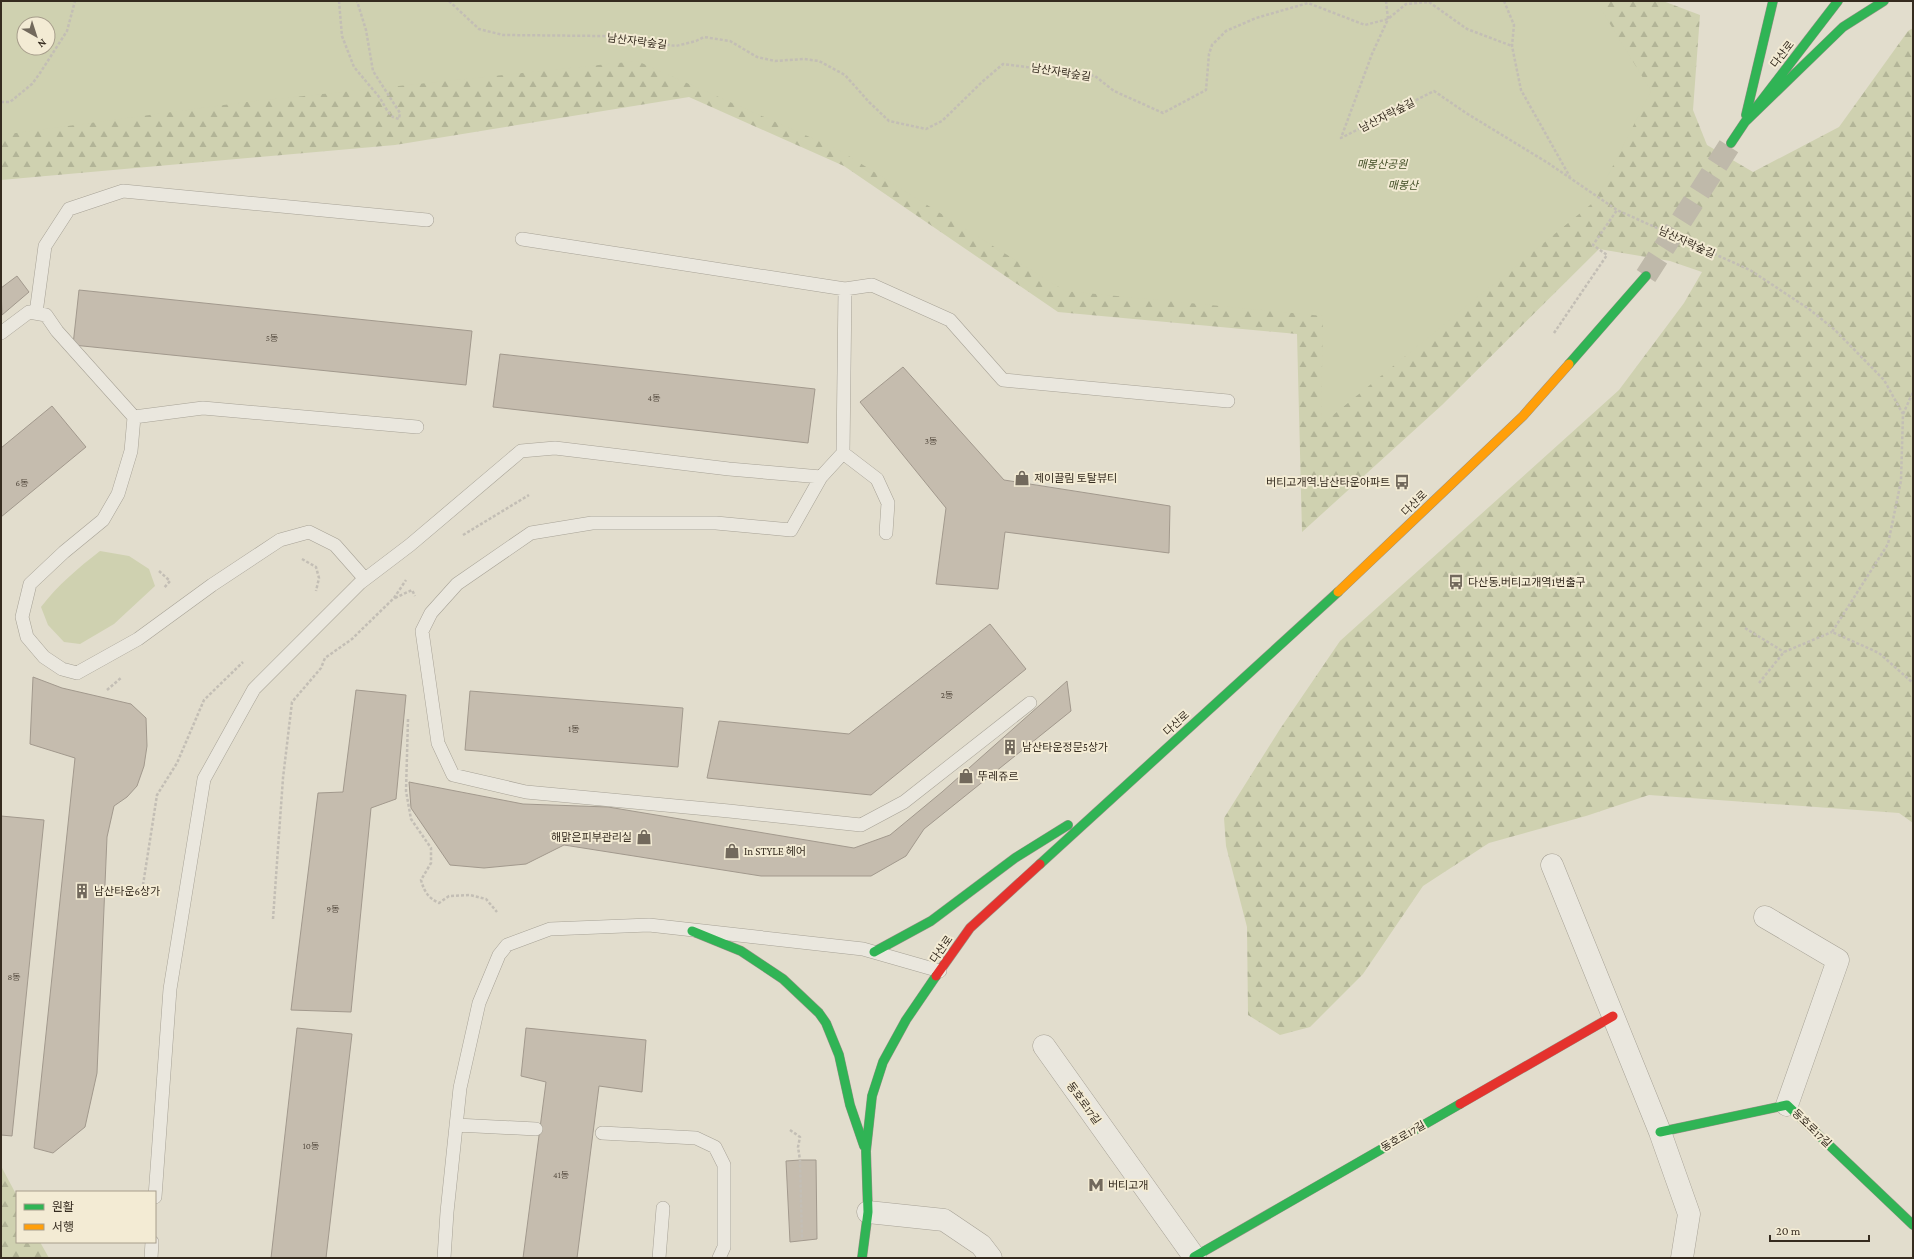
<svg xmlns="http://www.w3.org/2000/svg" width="1914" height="1259" font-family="'Crimson Pro','Noto Sans KR',serif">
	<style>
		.forest { fill: url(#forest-firs); fill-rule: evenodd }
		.green { fill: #cfd1b0; fill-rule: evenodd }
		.building { fill: #c5bcae; stroke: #a2998d }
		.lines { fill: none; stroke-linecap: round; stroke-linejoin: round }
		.secondary-tunnel { stroke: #bfb9aa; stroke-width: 22; stroke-dasharray: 22 11; stroke-linecap: butt }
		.lane-casing { stroke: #a7a296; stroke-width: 14 }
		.street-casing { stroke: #a7a296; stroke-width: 23 }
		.fast-casing { stroke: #979186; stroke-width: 10 }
		.slow-casing { stroke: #979186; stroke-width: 10 }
		.jam-casing { stroke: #979186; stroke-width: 10 }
		.path { stroke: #c3beb5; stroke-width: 2.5; stroke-dasharray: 3 2; stroke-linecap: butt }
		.lane { stroke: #eae7de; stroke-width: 13 }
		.street { stroke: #eae7de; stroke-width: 22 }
		.fast { stroke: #30b455; stroke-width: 9 }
		.slow { stroke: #ff9f0a; stroke-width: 9 }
		.jam { stroke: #e5322d; stroke-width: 9 }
		.labels { text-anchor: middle; stroke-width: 4; stroke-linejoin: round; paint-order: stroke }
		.number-label { font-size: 9px; fill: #594f43 }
		.street-label { font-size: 11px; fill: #352b1f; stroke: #f3ebd4 }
		.park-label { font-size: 11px; font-style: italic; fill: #435027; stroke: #f3ebd4 }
		.poi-label { font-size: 11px; fill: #352b1f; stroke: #f3ebd4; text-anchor: start }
	</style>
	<defs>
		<pattern id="forest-firs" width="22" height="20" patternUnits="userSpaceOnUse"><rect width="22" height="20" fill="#cfd1b0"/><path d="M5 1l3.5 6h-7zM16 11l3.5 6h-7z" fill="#b2b497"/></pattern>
	</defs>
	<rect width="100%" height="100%" fill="#e2ddcd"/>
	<!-- forest -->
	<path class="forest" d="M1,1H1663L1700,15L1693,110L1707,145L1753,172L1839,127L1908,31L1913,28V823L1899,813L1649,795L1586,816L1489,843L1423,886L1363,974L1310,1027L1280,1035L1248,1015L1247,927L1226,846L1224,818L1280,729L1340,641L1619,390L1684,303L1702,272L1670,261L1599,249L1442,405L1302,532L1297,334L1058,312L844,166L689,97L395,145L1,180ZM24,24H48V48H24Z
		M1,1166L17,1196V1242H40L49,1258H1Z"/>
	<!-- green -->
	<path class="green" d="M1,1H1596L1651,91L1595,201L1321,425L1323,316L1065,291L839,150L637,61L246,102L1,135ZM24,24H48V48H24Z
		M100,551L129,556L149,569L155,586L114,624L80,644L64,642L48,625L41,607C58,585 78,568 100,551Z"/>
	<!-- building -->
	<path class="building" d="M17,276L29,292L2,315L1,288Z
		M79,290L472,331L466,385L73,345Z
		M500,354L815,389L808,443L493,407Z
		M903,367L1004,480L1170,506L1169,553L1005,532L998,589L936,584L946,508L860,402Z
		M52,406L86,447L1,517V448Z
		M990,624L1026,669L871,795L707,778L719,721L849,734Z
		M33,677L62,688L131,704L146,718L147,746L144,766L137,786L127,797L114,806L107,837L97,1073L85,1127L53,1153L34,1148L75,758L30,744Z
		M1067,681L1071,711L924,829L906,856L871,876H761L564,845L526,864L484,868L450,865L411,808L409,782L523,804L608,807L854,848L890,835L942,792Z
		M356,690L406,695L396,799L371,808L351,1012L291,1010L318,793L343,792Z
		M470,691L683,708L678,767L465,750Z
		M1,816L44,820L12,1136L1,1135Z
		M297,1028L352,1034L326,1258H271Z
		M526,1028L646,1040L642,1092L599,1086L577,1258H523L546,1082L521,1076Z
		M800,1160H816L817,1239L790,1242L786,1161Z"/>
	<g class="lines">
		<!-- secondary-tunnel -->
		<path class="secondary-tunnel" d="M1646,276L1731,143"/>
		<!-- lane casing -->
		<g class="lane-casing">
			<path id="lane" d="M522,239L845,289L872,285L950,320L1003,380L1228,401
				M36,313L45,246L69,209L123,191L427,220
				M1,333L29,312L46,315L57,331L134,417L131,451L118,494L103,520L64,552L30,584L22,617L27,637L44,657L62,669L77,673L138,639L212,585L280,540L309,532L335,545L365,579
				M134,417L203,408L417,427
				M843,453L877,479L888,503L886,533
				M821,477L843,453L845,289
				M456,1125L536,1129
				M602,1133L696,1138L715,1147L724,1165V1247L719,1258
				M155,1197L170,989L204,779L254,689L360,583L410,545L521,451L555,448L729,469L821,477L791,530L716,523H592L531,533L457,584L431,613L422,631L438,743L453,775L526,792L729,811L861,825L904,802L1030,703
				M151,1258L152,1242
				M444,1258L447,1212L460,1088L479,1003L499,955L507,945L550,929L649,925L863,949L940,971
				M659,1258L663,1208"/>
		</g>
		<!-- street casing -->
		<g class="street-casing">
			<path id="street" d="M1552,865L1660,1132L1689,1214L1682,1258
				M1765,917L1838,960L1787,1105
				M1044,1046L1195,1258
				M868,1212L944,1220L981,1245L991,1258"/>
		</g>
		<!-- fast casing -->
		<g class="fast-casing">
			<path id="fast" d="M1746,115L1773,1
				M1745,122L1843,27L1884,1
				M1731,143L1745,122L1838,1
				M1569,364L1646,276
				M1040,864L1338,592
				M692,931L741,951L783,979L819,1013L826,1023L839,1055L850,1105L864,1146
				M874,952L931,921L1015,858L1068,825
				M1660,1132L1787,1105L1913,1225
				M1194,1257L1460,1104
				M862,1258L868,1212L866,1151L872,1096L883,1062L906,1020L936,976"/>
		</g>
		<!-- slow casing -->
		<g class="slow-casing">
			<path id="slow" d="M1338,592L1523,416L1569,364"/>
		</g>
		<!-- jam casing -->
		<g class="jam-casing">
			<path id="jam" d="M936,976L970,928L1040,864
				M1460,1104L1613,1016"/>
		</g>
		<!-- path -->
		<path class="path" d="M339,1L342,36L354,67L380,98L388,112L393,117L399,119L400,113L373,71L366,30L357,1
			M449,1L479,29L503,35L604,36L676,46L696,41L704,37L730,41L757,57L775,61L804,59L819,61L845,75L869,102L889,121L926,129L942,121L982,82L1003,64L1095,76L1114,91L1163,113L1206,90L1209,54L1212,45L1226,31L1256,18L1308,3L1365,25L1388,19L1406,4L1429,2L1467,29L1512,46
			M1386,1L1388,19L1372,54L1341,138L1434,91L1466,113L1548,163L1617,210L1750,270L1809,309L1835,330L1884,380L1903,414L1901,481L1888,544L1832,632L1879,653L1913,683
			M1504,1L1514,25L1512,46L1521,90L1570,177
			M1,102H10L32,84L40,73L67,31L75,1
			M1554,333L1607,255L1593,245L1617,210
			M1903,414L1913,392
			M463,535L529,495
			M302,559L316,567L319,578L316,591
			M159,571L170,581L164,588
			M395,598L412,590L415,596
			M1745,628L1784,652
			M1759,683L1784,652L1832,632
			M107,690L122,677
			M408,719L406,791L411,819L431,848V863L421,880C424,891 428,898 439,903L449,896L470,895L486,899L497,912
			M143,885L157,795L177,763L204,700L243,662
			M273,919L283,778L292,702L321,668L325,658L352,639L394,598L406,580
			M790,1130L800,1137L798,1147L800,1160L802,1240"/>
		<!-- lane -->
		<use href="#lane" class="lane"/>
		<!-- street -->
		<use href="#street" class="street"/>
		<!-- fast -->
		<use href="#fast" class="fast"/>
		<!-- slow -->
		<use href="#slow" class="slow"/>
		<!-- jam -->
		<use href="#jam" class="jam"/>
	</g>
	<!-- icons -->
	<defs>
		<g id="shop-bare" transform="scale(1.2)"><path d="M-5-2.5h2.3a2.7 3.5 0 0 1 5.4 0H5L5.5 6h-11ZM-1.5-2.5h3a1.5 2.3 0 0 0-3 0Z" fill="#72695c" stroke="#f3ebd4" stroke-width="2.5" paint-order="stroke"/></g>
		<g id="bus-bare" transform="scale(1.2)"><path d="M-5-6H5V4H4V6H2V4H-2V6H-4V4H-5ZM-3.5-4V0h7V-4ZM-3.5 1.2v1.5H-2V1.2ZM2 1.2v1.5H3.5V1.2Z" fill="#72695c" stroke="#f3ebd4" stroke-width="2.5" paint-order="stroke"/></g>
		<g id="building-bare" transform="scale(1.2)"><path d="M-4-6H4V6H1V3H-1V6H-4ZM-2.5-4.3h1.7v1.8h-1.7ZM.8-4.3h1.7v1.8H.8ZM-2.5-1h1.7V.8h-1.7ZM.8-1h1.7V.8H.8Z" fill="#72695c" stroke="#f3ebd4" stroke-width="2.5" paint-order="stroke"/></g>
		<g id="metro-bare" transform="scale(1.2)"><path d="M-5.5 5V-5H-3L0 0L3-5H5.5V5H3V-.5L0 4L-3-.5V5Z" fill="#72695c" stroke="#f3ebd4" stroke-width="2.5" paint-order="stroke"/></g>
	</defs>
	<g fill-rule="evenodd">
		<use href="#shop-bare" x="1022" y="478"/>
		<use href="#bus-bare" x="1402" y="482"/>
		<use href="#bus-bare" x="1456" y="582"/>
		<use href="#building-bare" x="1010" y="747"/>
		<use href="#shop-bare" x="966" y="776"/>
		<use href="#shop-bare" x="644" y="837"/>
		<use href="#shop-bare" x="732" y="851"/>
		<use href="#building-bare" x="82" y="891"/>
		<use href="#metro-bare" x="1096" y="1185"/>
	</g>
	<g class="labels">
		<!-- number labels -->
		<g class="number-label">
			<text x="272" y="341">5동</text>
			<text x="654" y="401">4동</text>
			<text x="931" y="444">3동</text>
			<text x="22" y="486">6동</text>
			<text x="947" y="698">2동</text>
			<text x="574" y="732">1동</text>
			<text x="333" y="912">9동</text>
			<text x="14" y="980">8동</text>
			<text x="311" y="1149">10동</text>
			<text x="561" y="1178">41동</text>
		</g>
		<!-- street labels -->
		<g class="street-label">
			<text transform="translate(637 41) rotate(7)" y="4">남산자락숲길</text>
			<text transform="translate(1782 54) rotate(-52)" y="4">다산로</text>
			<text transform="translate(1061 72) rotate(9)" y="4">남산자락숲길</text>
			<text transform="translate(1387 115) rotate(-27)" y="4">남산자락숲길</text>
			<text transform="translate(1687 242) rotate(24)" y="4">남산자락숲길</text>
			<text transform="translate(1414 503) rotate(-44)" y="4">다산로</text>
			<text transform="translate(1176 723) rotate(-42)" y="4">다산로</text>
			<text transform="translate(941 949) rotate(-55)" y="4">다산로</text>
			<text transform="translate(1084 1103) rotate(54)" y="4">동호로17길</text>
			<text transform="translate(1812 1128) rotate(44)" y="4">동호로17길</text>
			<text transform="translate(1403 1136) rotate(-30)" y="4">동호로17길</text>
		</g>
		<!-- park labels -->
		<g class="park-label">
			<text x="1382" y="168">매봉산공원</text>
			<text x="1403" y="189">매봉산</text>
		</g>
		<!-- poi labels -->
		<g class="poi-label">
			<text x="1034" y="482">제이끌림 토탈뷰티</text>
			<text x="1390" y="486" text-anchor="end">버티고개역.남산타운아파트</text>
			<text x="1468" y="586">다산동.버티고개역1번출구</text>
			<text x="1022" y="751">남산타운정문5상가</text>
			<text x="978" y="780">뚜레쥬르</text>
			<text x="632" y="841" text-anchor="end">해맑은피부관리실</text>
			<text x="744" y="855">In STYLE 헤어</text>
			<text x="94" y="895">남산타운6상가</text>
			<text x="1108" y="1189">버티고개</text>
		</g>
	</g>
	<!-- border -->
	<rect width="1914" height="1259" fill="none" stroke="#352b1f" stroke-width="4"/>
	<!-- legend -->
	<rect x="16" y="1191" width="140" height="52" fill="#f3ebd4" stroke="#a79e8c"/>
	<rect x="24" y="1204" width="20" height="6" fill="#30b455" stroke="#a79e8c"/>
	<text x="52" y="1211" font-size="12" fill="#352b1f">원활</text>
	<rect x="24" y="1224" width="20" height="6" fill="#ff9f0a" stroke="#a79e8c"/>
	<text x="52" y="1231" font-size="12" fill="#352b1f">서행</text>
	<!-- north arrow -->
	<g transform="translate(36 36) rotate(141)"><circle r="19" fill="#f3ebd4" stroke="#a79e8c"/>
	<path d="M0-3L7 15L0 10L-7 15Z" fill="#72695c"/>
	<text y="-6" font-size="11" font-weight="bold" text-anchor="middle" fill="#352b1f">N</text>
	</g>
	<!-- scale -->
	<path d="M1770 1235v6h99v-6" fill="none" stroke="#352b1f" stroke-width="2"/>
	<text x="1776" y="1235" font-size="12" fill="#352b1f" stroke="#f3ebd4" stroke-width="3" paint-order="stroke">20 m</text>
</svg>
